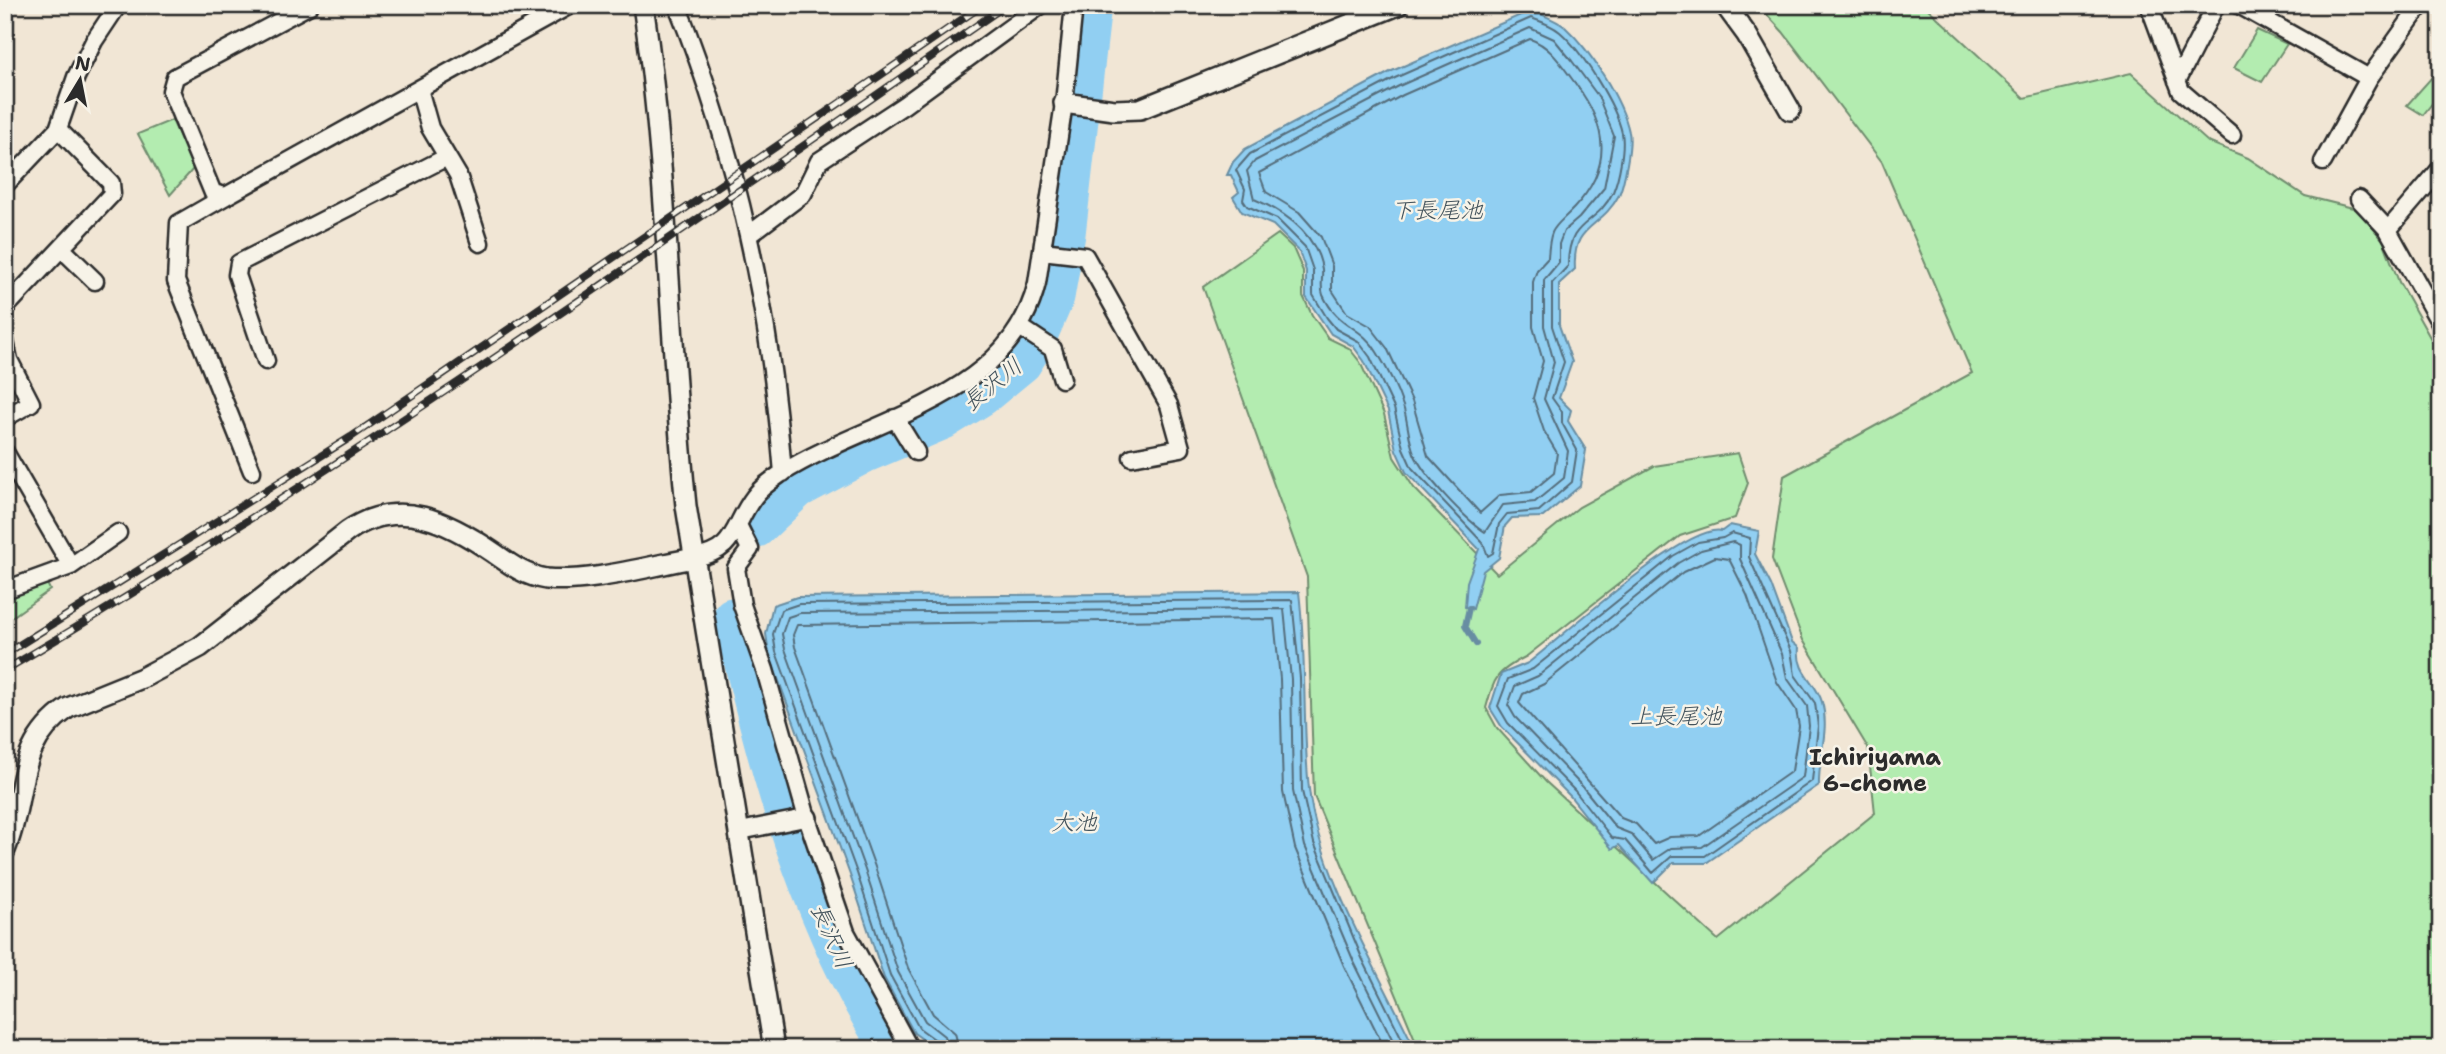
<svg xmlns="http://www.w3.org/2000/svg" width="2446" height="1054" font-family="'Shantell Sans','Klee One',sans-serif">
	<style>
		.green { fill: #b3ecb0; stroke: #6f8c6e; stroke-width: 2 }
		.water { fill: #91cff2; stroke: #688da2; stroke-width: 2 }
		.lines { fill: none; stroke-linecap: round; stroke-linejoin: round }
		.shore { stroke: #546d7b; stroke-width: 2 }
		.stream { stroke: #688da2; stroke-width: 6 }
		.river { stroke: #91cff2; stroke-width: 37 }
		.minor-casing { stroke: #2b2b2b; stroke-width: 21 }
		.tertiary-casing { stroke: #2b2b2b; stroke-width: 24 }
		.minor { stroke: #f7f3e8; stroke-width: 16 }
		.tertiary { stroke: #f7f3e8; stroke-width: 19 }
		.rail-casing { stroke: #2b2b2b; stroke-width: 8 }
		.rail { stroke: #f7f3e8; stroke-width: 5; stroke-dasharray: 16; stroke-linecap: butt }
		.labels { text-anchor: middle; stroke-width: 5; stroke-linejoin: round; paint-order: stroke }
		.water-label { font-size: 23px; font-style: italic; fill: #44545d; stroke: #f7f3e8 }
		.neighbourhood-label { font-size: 23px; font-weight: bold; fill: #2b2b2b; stroke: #f7f3e8 }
	</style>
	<rect width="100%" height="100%" fill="#f1e6d5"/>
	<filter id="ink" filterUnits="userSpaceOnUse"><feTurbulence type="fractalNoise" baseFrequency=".0143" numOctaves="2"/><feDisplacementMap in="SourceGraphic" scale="14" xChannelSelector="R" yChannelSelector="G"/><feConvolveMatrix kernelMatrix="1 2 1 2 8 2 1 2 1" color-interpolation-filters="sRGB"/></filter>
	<g filter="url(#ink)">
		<!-- green -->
		<path class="green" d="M1758,5H1924L2024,98L2131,73L2208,142L2248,158L2305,196L2357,209L2383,240L2399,282L2441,357V1049H1419L1314,796L1307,577L1203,287L1278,234L1293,248L1303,271V296L1312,315L1328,338L1349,348L1360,362L1384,414L1394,457L1414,488L1497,574L1579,507L1654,466L1738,453L1748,483L1735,518L1680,536L1527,656C1496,672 1495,676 1486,708L1497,728L1546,782L1718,940L1875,813L1868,748L1803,640L1772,559L1784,476L1972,373L1882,162L1783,32Z
			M2257,30L2287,44L2262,82L2234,68Z
			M2441,67V92L2423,115L2407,105Z
			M172,120L194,168L170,195L138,134Z
			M46,581L50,590L5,622V596Z"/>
		<!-- water -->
		<path class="water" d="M1532,10C1542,15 1557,20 1565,27C1590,50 1622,99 1629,132C1632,144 1624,184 1619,195C1601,230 1572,223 1575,269L1559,284V325L1572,362L1559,398L1571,410L1568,421L1586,450L1580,486L1543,517L1512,518L1505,526L1499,558L1483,571L1473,609L1465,607L1467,582L1479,549L1406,472L1396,450L1388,411L1364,361L1353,346L1331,334L1306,297V271L1299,251L1273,225L1242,212L1233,197L1239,192L1231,175H1227L1233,162L1245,149L1392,71Z
			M1730,525L1759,531L1755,554L1771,585L1792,642L1799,648C1796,673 1816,681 1822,702C1830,730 1818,758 1819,785L1706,863H1673L1653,883L1619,845L1612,849L1570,796L1502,727L1490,708L1501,674L1528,663C1561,638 1687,522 1722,531Z
			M1299,592C1307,658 1302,723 1309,789C1318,871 1379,973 1415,1049H936L914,1033L884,978L850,875L769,654L766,634L773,605L797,597Z"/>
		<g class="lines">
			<!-- shore -->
			<path class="shore" d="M1531,18C1540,21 1553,26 1560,32C1582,51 1616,105 1622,133C1625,147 1619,178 1613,192C1596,228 1568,217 1568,266L1552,283V326L1564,362L1552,398L1562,412V423L1577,450L1572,482L1539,511L1507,514L1499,524L1493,553L1488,556L1483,543L1412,468L1403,448L1394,408L1370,357L1358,341L1336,329L1327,318L1313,295V270L1305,247L1277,219L1247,206L1243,200L1245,189L1236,170L1250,154L1395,78Z
				M1530,28L1554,39L1572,61L1598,96L1614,136L1604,188L1579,218L1564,231L1559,244V262L1544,280V326L1554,362L1544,399L1568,451L1564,478L1535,502L1503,505L1485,532C1465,519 1423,475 1414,453C1408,438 1408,421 1403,406C1397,388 1387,368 1377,352C1361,325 1338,328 1323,295C1320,287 1323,278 1322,269C1316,233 1285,212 1254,199L1247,171L1255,161L1399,86Z
				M1530,39C1551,46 1562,66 1575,83C1608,127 1613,167 1574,208C1554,229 1550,225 1548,258L1537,270L1533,282V327L1543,361L1533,398L1544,431L1557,453L1554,473L1531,492L1500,495L1480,513L1428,456L1412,401L1387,348L1370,326L1347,313L1332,290V266L1321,237L1299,212L1266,192L1259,173L1403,95Z
				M1732,533L1750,538L1749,557L1791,651L1795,675L1815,703L1818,726L1812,781L1705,856H1672L1653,873L1625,840L1612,838L1575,791L1508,723L1498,706L1508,679L1533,669L1673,556L1698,542L1723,538Z
				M1733,542L1740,545V559L1782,654L1787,678L1807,706L1809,726L1803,777L1702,847L1671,848L1653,860L1631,834L1616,828L1582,786L1515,717L1508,705L1515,686L1538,676L1678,563L1701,550Z
				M1715,557L1729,559L1747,595L1777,682L1796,710L1799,726L1792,771L1699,836L1670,837L1654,844L1636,824L1621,818L1519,703L1523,694L1544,684L1683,572Z
				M939,1049L937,1041L919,1028L890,975L857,873L776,652L773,634L781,610L799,604L1292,600L1300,678L1302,791L1314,843L1362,958L1407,1049
				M948,1049L944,1036L925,1021L898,972L865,870L785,649L782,634L788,617L800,613L1284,609L1291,679L1293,791L1305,846L1354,962L1397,1049
				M959,1049L955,1033L933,1014L908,968L875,867L795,647L793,635L797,625L1274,619L1280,679L1283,792L1295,848L1344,966L1385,1049"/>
			<!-- stream -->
			<path class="stream" d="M1469,608L1465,626L1476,644"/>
			<!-- river -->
			<path class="river" d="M757,529L798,490L866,454L944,421L983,397L1023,364L1036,343L1056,297L1067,234L1093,5
				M732,616C765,765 806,919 889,1049"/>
			<!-- minor casing -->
			<g class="minor-casing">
				<path id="minor" d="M310,5L175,77L171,91L213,193L226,196L570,5
					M677,5C738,159 770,308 783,473
					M2149,5L2181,91L2232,135
					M2239,5L2369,78L2421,5
					M2177,81L2216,5
					M419,89L430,128L458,175L480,243
					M2323,162L2369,78
					M5,185L58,129L76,77L94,41L118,5
					M226,196L179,223L176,281L252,471
					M2359,199L2388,230L2441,325
					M2388,230L2441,168
					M750,234L803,194L819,161L904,105L1041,5
					M62,249L95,281
					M1042,251L1085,256L1169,405L1181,448L1132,457
					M5,308L112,194L111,183L58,129
					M1020,327L1053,349L1062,379
					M5,341L9,360L31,403L5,418
					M266,361L237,275L239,263L447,157
					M895,418L916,452
					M5,452L71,566
					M739,527L750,549L736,568L742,605L765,670L807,818L846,932L910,1049
					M694,558C737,551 732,526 754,497C761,487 772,480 782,473C871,417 1009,400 1037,283L1064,103L1074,5
					M5,590L71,566L118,533
					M740,831L805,818"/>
			</g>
			<!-- tertiary casing -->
			<g class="tertiary-casing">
				<path id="tertiary" d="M643,5C668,171 669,339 686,506L774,1049
					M1725,5L1747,35L1790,110
					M1064,103L1114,110L1140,109L1398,5
					M805,818H807
					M5,850C28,795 12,747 68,708L142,678L200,647L348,531C399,496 449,522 494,553C511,565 526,576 546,579C591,583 649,566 694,558"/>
			</g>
			<!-- minor -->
			<use href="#minor" class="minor"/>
			<!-- tertiary -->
			<use href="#tertiary" class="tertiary"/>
			<!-- rail casing -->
			<g class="rail-casing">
				<path id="rail" d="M5,654L351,437L983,5
					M5,670C350,466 677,233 1006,5"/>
			</g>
			<!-- rail -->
			<use href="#rail" class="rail"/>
		</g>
	</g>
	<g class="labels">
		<!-- water labels -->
		<g class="water-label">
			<text x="1437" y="218">下長尾池</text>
			<text transform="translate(992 384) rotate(-39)" y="8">長沢川</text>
			<text x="1676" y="724">上長尾池</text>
			<text x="1074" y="830">大池</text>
			<text transform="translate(832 936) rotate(66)" y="8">長沢川</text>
		</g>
		<!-- neighbourhood labels -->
		<g class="neighbourhood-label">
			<text x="1875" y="765">Ichiriyama<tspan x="1875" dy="26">6-chome</tspan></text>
		</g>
	</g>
	<!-- margin -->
	<rect width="2446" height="1054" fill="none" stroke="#f7f3e8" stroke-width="28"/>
	<rect x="14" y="14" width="2418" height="1026" fill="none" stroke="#2b2b2b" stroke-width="2.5" filter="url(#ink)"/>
	<!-- north arrow -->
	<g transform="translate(80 80) rotate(10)" stroke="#f7f3e8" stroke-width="5" paint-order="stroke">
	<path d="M0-5L12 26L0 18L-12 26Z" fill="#2b2b2b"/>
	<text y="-10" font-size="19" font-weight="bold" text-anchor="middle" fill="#2b2b2b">N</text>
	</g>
</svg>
